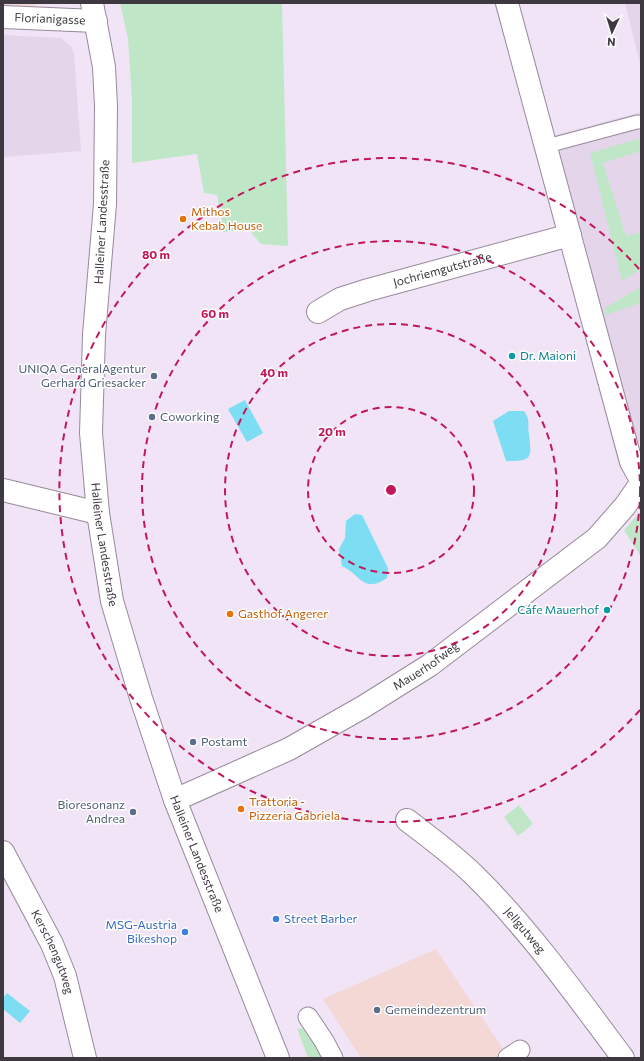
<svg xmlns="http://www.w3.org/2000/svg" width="644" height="1061" font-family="Commissioner,sans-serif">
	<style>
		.commercial { fill: #f3d8d6 }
		.built { fill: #e5d5eb }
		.green { fill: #bfe7c7 }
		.water { fill: #7dddf2 }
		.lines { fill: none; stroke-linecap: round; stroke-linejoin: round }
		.service-casing { stroke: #968a9a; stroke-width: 15 }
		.pedestrian-casing { stroke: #968a9a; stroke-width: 21 }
		.minor-casing { stroke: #968a9a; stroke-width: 24 }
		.secondary-casing { stroke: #968a9a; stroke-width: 24 }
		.service { stroke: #fff; stroke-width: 13 }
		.pedestrian { stroke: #fff; stroke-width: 19 }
		.minor { stroke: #fff; stroke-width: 22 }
		.secondary { stroke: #fff; stroke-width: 22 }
		.ring { fill: none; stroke: #c2185b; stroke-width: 2; stroke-dasharray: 7 5 }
		.food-dot { fill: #e8710a; stroke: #fff; stroke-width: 1.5 }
		.culture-dot { fill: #0f9aa8; stroke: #fff; stroke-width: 1.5 }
		.service-dot { fill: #5c6f8a; stroke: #fff; stroke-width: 1.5 }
		.shop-dot { fill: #3f7fe0; stroke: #fff; stroke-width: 1.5 }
		.labels { text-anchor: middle; stroke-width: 3; stroke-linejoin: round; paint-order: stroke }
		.street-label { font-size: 12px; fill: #3e3940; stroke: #fff }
		.food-label { font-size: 12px; fill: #c56008; stroke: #fff; text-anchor: start }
		.culture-label { font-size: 12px; fill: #0d838f; stroke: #fff; text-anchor: start }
		.service-label { font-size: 12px; fill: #4e5e75; stroke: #fff; text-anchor: start }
		.shop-label { font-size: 12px; fill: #366cbe; stroke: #fff; text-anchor: start }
		.centre { fill: #c2185b; stroke: #fff; stroke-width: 2 }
		.ring-label { font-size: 12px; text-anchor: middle; font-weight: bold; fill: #c2185b; stroke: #fff; stroke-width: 3; stroke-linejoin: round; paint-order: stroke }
	</style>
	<rect width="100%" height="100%" fill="#f1e4f6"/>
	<!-- commercial -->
	<path class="commercial" d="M3,3H42L27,8L3,7Z
		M436,949L509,1058H361L323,999Z"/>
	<!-- built -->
	<path class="built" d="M625,3H641V68Z
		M3,35L61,38L71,46L74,54L81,151L3,157Z
		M641,112V445L633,433L555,135Z"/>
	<!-- green -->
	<path class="green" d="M120,3H282L288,246L261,244L249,230L223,232L217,195L204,193L197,154L132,163V99L128,39Z
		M641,138V151L603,163L626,236L641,232V269L622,281L590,153Z
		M641,287V303L606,315L605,308Z
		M641,511V557L624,530Z
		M519,805L533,824L518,836L504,817Z
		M305,1028L311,1032L322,1058H308L297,1029Z"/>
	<!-- water -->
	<path class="water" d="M245,400L263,433L247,442L228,409Z
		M509,411H524C531,421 527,423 529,434C532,459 532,461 506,461L493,421Z
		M355,514L362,515L388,568L387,578C363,594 361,575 342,566L339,549L345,538L346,521Z
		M7,993L30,1011L20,1023L3,1009V998Z"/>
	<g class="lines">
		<!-- service casing -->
		<g class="service-casing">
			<path id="service" d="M547,146L637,122H641"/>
		</g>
		<!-- pedestrian casing -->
		<g class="pedestrian-casing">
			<path id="pedestrian" d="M308,1017L324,1041L333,1058
				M508,1058L520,1050"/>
		</g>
		<!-- minor casing -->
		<g class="minor-casing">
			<g id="minor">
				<path d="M507,3L631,462L641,480"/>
				<path id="s1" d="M3,17L96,21"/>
				<path id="s2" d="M318,312L340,299L368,290L570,235"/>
				<path d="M3,490L98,513"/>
				<path id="s3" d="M175,800L289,749L363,707L430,665L597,538L625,506L641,483"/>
				<path id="s4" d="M407,820C430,838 454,855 475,876C529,929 578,998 623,1058"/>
				<path id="s5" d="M3,852L52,944L65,976L85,1058"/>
			</g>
		</g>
		<!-- secondary casing -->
		<g class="secondary-casing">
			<g id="secondary">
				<path id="s6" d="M92,3L104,67L106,106L105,204L94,335L91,433L98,513L112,601L141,698L175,800L278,1058"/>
			</g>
		</g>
		<!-- service -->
		<use href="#service" class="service"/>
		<!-- pedestrian -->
		<use href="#pedestrian" class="pedestrian"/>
		<!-- minor -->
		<use href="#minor" class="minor"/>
		<!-- secondary -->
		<use href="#secondary" class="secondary"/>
	</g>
	<!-- distance rings -->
	<g class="ring">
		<circle cx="391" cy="490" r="83"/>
		<circle cx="391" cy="490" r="166"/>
		<circle cx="391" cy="490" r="249"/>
		<path d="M640 710A332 332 0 1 1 640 270"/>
	</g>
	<!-- markers -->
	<g class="food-dot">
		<circle cx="183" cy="219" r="4"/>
		<circle cx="230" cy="614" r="4"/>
		<circle cx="241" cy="809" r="4"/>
	</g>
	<g class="culture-dot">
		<circle cx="512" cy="356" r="4"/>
		<circle cx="607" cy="610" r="4"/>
	</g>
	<g class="service-dot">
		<circle cx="154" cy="376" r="4"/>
		<circle cx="152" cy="417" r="4"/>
		<circle cx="193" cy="742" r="4"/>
		<circle cx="133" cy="812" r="4"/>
		<circle cx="377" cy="1010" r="4"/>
	</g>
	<g class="shop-dot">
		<circle cx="276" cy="919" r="4"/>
		<circle cx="185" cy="932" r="4"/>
	</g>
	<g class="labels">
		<!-- street labels -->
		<g class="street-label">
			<text dy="4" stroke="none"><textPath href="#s1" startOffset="47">Florianigasse</textPath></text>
			<text transform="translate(102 222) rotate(-87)" y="4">Halleiner Landesstraße</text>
			<text dy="4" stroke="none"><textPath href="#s2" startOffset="132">Jochriemgutstraße</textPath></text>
			<text dy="4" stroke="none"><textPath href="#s6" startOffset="544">Halleiner Landesstraße</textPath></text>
			<text dy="4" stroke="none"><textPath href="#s3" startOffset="285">Mauerhofweg</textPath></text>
			<text dy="4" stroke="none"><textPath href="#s6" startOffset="868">Halleiner Landesstraße</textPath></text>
			<text dy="4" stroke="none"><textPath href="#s4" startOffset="162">Jellgutweg</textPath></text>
			<text dy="4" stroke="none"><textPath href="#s5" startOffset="112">Kerschengutweg</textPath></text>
		</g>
		<!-- food labels -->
		<g class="food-label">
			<text x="191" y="216">Mithos<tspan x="191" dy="14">Kebab House</tspan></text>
			<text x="238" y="618">Gasthof Angerer</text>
			<text x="249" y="806">Trattoria -<tspan x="249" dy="14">Pizzeria Gabriela</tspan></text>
		</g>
		<!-- culture labels -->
		<g class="culture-label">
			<text x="520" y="360">Dr. Maioni</text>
			<text x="599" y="614" text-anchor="end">Cáfe Mauerhof</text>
		</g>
		<!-- service labels -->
		<g class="service-label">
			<text x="146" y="373" text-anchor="end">UNIQA GeneralAgentur<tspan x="146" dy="14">Gerhard Griesacker</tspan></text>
			<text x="160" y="421">Coworking</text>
			<text x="201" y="746">Postamt</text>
			<text x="125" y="809" text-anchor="end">Bioresonanz<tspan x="125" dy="14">Andrea</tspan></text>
			<text x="385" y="1014">Gemeindezentrum</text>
		</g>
		<!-- shop labels -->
		<g class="shop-label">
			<text x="284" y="923">Street Barber</text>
			<text x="177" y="929" text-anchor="end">MSG-Austria<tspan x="177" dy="14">Bikeshop</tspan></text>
		</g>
	</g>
	<circle cx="391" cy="490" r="6" class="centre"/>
	<g class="ring-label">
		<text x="156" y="259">80 m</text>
		<text x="215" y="318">60 m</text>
		<text x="274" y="377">40 m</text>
		<text x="332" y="436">20 m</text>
	</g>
	<!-- border -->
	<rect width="644" height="1061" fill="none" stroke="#3e3940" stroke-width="8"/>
	<!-- north arrow -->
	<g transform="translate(612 32) rotate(184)" stroke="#ffffff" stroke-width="3" paint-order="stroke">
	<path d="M0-3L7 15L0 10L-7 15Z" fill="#3e3940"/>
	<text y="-6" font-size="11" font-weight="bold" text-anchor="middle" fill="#3e3940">N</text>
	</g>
</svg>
